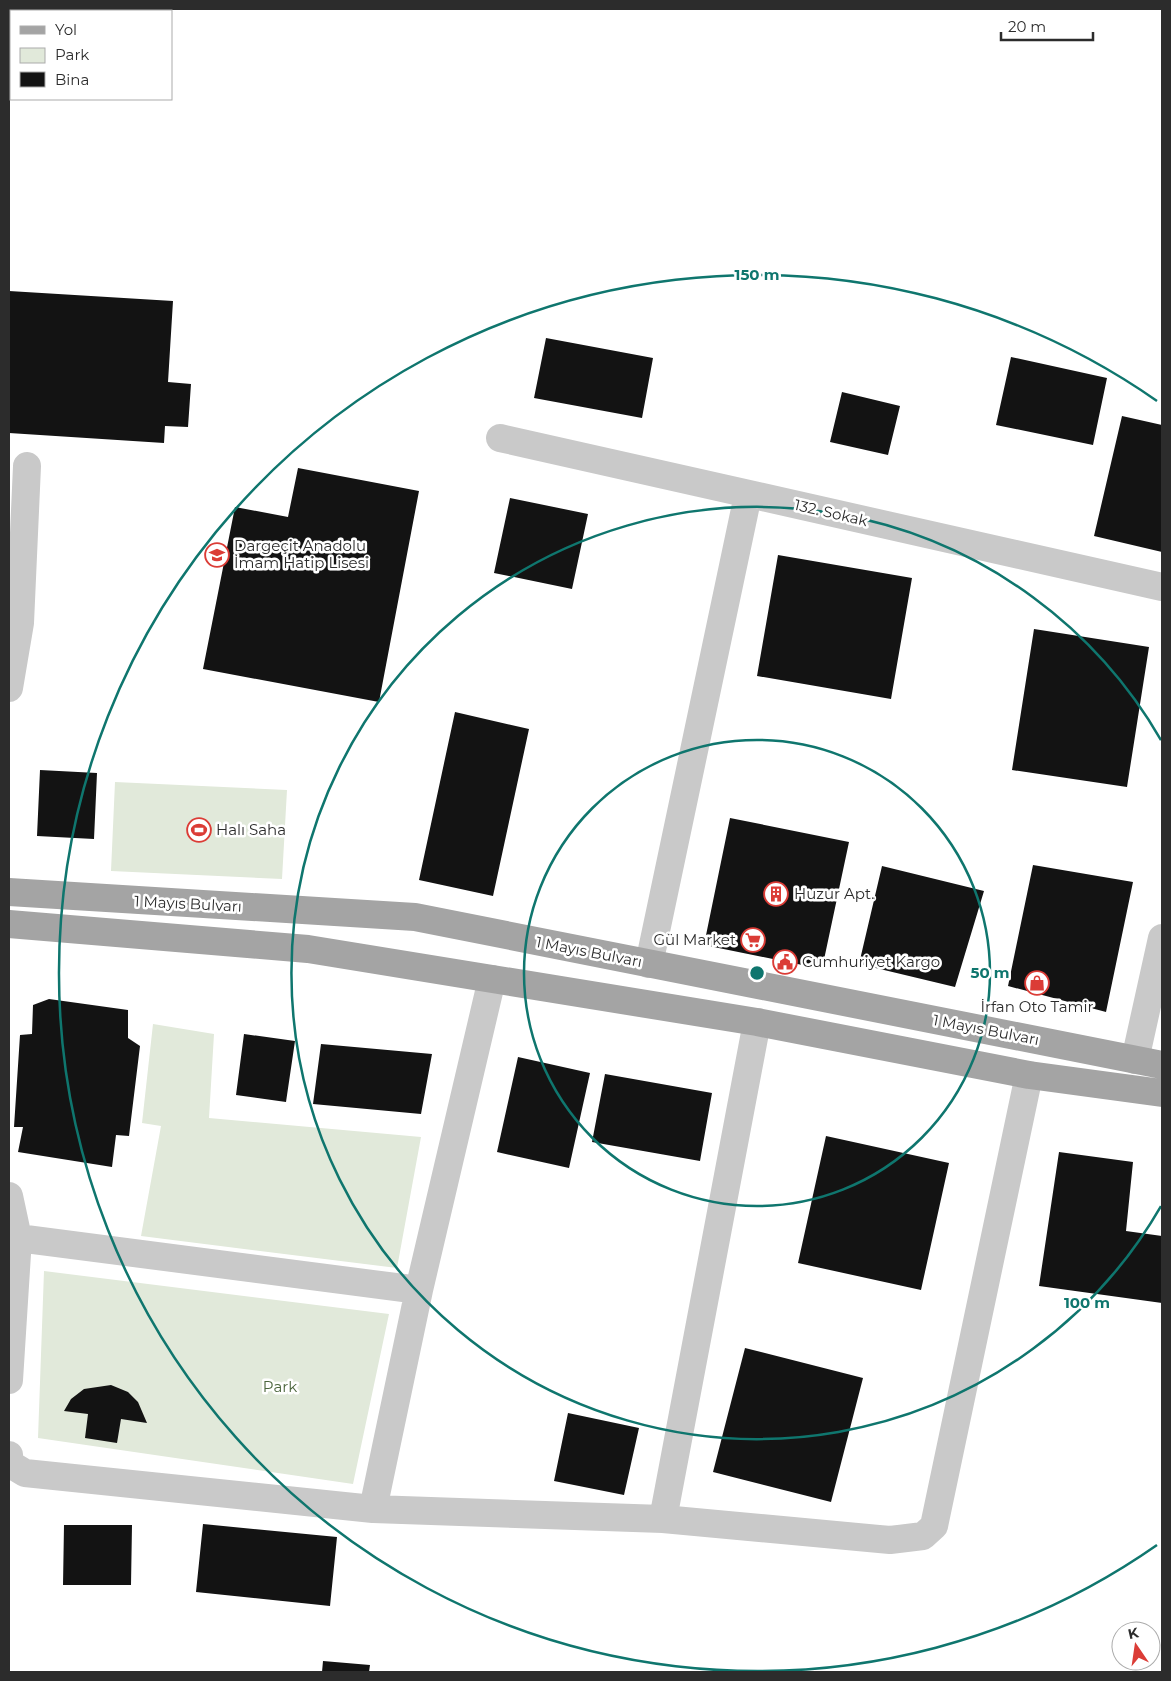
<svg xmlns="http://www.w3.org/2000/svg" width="1171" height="1681" font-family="Montserrat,sans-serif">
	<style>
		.green { fill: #e1e9da }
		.building { fill: #131313 }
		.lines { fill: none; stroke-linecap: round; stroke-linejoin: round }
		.minor { stroke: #c9c9c9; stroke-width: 28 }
		.major { stroke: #a4a4a4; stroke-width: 28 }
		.ring { fill: none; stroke: #0f766e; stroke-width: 2.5 }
		.labels { text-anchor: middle; stroke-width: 5; stroke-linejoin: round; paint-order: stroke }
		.street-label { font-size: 15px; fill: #2c2c2c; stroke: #fff }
		.poi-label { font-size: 15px; fill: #2c2c2c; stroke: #fff; text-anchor: start }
		.park-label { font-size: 15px; fill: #4b653c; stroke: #fff }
		.centre { fill: #0f766e; stroke: #fff; stroke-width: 2.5 }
		.ring-label { font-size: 15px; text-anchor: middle; font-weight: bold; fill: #0f766e; stroke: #fff; stroke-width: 5; stroke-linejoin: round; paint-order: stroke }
	</style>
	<rect width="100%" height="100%" fill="#fff"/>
	<!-- green -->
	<path class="green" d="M115,782L287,790L282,879L111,871Z
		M153,1024L214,1034L209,1118L421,1137L397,1268L141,1236L161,1126L142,1123Z
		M44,1271L389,1314L353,1484L38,1438Z"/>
	<!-- building -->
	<path class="building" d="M9,291L173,301L168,382L191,384L188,427L165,426L164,443L9,433Z
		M546,338L653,358L642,418L534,398Z
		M1011,357L1107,378L1093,445L996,425Z
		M842,392L900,406L888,455L830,442Z
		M1122,416L1162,425V552L1094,536Z
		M298,468L419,491L379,702L203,669L235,507L288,517Z
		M510,498L588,514L572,589L494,573Z
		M778,555L912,578L891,699L757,676Z
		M1034,629L1149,647L1127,787L1012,770Z
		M455,712L529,729L493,896L419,880Z
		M40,770L97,773L94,839L37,836Z
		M730,818L849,842L822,969L704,945Z
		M1033,865L1133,882L1106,1012L1008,986Z
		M882,866L984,891L955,987L859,964Z
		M49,999L128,1010V1038L140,1046L129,1136L116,1135L112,1167L18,1152L23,1127H14L20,1035L32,1034L33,1005Z
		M244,1034L295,1041L286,1102L236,1095Z
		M321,1044L432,1054L421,1114L313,1104Z
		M518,1057L590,1073L569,1168L497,1152Z
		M605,1074L712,1093L700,1161L592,1142Z
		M826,1136L949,1163L921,1290L798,1263Z
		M1059,1152L1133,1162L1126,1231L1162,1236V1303L1039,1286Z
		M745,1348L863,1378L831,1502L713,1472Z
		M111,1385L128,1392L138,1402L147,1423L121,1419L117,1443L85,1438L88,1414L64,1411L71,1399L84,1389Z
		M568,1413L639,1428L624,1495L554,1481Z
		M203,1524L337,1537L330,1606L196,1592Z
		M64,1525H132L131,1585H63Z
		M323,1661L370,1665L369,1672H322Z"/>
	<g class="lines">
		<!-- minor -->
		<path class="minor" d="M500,438L1162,587
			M9,688L20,623L27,466
			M649,964L748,495
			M1135,1060L1162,938
			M9,1196L18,1238L9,1380
			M18,1238L419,1290
			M9,1455L10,1464L25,1473L373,1509L663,1519L890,1540L923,1536L934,1526L1029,1075
			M373,1509L419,1290L492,979
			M663,1519L757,1022"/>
		<!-- major -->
		<path class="major" d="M9,892L415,917L1162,1065
			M9,924L308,949L757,1022L1029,1075L1162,1093"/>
	</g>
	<!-- distance rings -->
	<g class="ring">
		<circle cx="757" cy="973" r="233"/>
		<path d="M1161 1206A466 466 0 1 1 1161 740"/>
		<path d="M1157 1545A698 698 0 1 1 1157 401"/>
	</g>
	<!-- icons -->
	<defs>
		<g id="school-ring" transform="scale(1.25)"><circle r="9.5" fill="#fff" stroke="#db3c36" stroke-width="1.5"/><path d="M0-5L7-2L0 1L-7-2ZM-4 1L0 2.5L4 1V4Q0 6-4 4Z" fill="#db3c36"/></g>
		<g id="stadium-ring" transform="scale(1.25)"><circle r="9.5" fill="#fff" stroke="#db3c36" stroke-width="1.5"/><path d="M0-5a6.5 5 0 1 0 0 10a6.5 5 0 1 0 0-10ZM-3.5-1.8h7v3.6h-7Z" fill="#db3c36"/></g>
		<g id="building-ring" transform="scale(1.25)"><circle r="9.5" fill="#fff" stroke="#db3c36" stroke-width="1.5"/><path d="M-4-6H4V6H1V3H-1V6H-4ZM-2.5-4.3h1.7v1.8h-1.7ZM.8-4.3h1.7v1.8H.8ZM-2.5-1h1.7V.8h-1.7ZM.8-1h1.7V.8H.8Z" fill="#db3c36"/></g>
		<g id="supermarket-ring" transform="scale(1.25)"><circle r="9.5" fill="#fff" stroke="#db3c36" stroke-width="1.5"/><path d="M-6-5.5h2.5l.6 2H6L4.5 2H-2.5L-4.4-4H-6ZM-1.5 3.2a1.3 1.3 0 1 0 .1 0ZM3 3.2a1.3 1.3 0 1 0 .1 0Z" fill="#db3c36"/></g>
		<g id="civic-ring" transform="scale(1.25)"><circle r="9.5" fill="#fff" stroke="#db3c36" stroke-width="1.5"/><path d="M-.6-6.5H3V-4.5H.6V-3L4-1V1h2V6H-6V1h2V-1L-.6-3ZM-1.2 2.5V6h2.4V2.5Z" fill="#db3c36"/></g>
		<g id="shop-ring" transform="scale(1.25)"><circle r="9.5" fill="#fff" stroke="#db3c36" stroke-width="1.5"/><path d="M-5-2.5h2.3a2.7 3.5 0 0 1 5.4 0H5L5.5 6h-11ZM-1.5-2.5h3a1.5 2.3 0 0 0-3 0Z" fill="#db3c36"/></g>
	</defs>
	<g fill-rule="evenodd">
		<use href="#school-ring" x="217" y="555"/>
		<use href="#stadium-ring" x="199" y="830"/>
		<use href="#building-ring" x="776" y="894"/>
		<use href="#supermarket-ring" x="753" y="940"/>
		<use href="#civic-ring" x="785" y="962"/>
		<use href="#shop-ring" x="1037" y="983"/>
	</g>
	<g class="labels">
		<!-- street labels -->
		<g class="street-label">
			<text transform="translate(831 513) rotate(13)" y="5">132. Sokak</text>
			<text transform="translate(188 904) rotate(3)" y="5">1 Mayıs Bulvarı</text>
			<text transform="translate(589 952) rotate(11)" y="5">1 Mayıs Bulvarı</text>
			<text transform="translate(986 1030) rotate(11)" y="5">1 Mayıs Bulvarı</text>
		</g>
		<!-- poi labels -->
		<g class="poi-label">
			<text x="234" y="551">Dargeçit Anadolu<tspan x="234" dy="17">İmam Hatip Lisesi</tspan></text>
			<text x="216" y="835">Halı Saha</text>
			<text x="794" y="899">Huzur Apt.</text>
			<text x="736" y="945" text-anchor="end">Gül Market</text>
			<text x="802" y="967">Cumhuriyet Kargo</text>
			<text x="1037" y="1012" text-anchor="middle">İrfan Oto Tamir</text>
		</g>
		<!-- park labels -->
		<g class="park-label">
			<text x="280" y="1392">Park</text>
		</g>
	</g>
	<circle cx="757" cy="973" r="8" class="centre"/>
	<g class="ring-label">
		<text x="757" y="280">150 m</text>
		<text x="990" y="978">50 m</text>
		<text x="1087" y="1308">100 m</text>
	</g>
	<!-- border -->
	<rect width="1171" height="1681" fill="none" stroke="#2c2c2c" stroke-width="20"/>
	<!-- legend -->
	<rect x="10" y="10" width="162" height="90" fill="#ffffff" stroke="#ababab"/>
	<rect x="20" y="26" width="25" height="8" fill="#a4a4a4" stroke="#ababab"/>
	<text x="55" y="35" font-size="15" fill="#2c2c2c">Yol</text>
	<rect x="20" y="48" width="25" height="15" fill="#e1e9da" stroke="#ababab"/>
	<text x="55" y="60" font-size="15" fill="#2c2c2c">Park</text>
	<rect x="20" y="72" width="25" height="15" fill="#131313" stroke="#ababab"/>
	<text x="55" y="85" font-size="15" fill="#2c2c2c">Bina</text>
	<!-- north arrow -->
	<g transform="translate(1136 1646) rotate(347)"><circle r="24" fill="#ffffff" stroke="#ababab"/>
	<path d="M0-4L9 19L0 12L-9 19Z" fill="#db3c36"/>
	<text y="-8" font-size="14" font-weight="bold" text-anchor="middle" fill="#2c2c2c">K</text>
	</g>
	<!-- scale -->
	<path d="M1001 32v8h92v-8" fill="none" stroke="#2c2c2c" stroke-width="2.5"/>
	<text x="1008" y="32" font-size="15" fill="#2c2c2c" stroke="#ffffff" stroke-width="4" paint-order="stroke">20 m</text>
</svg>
